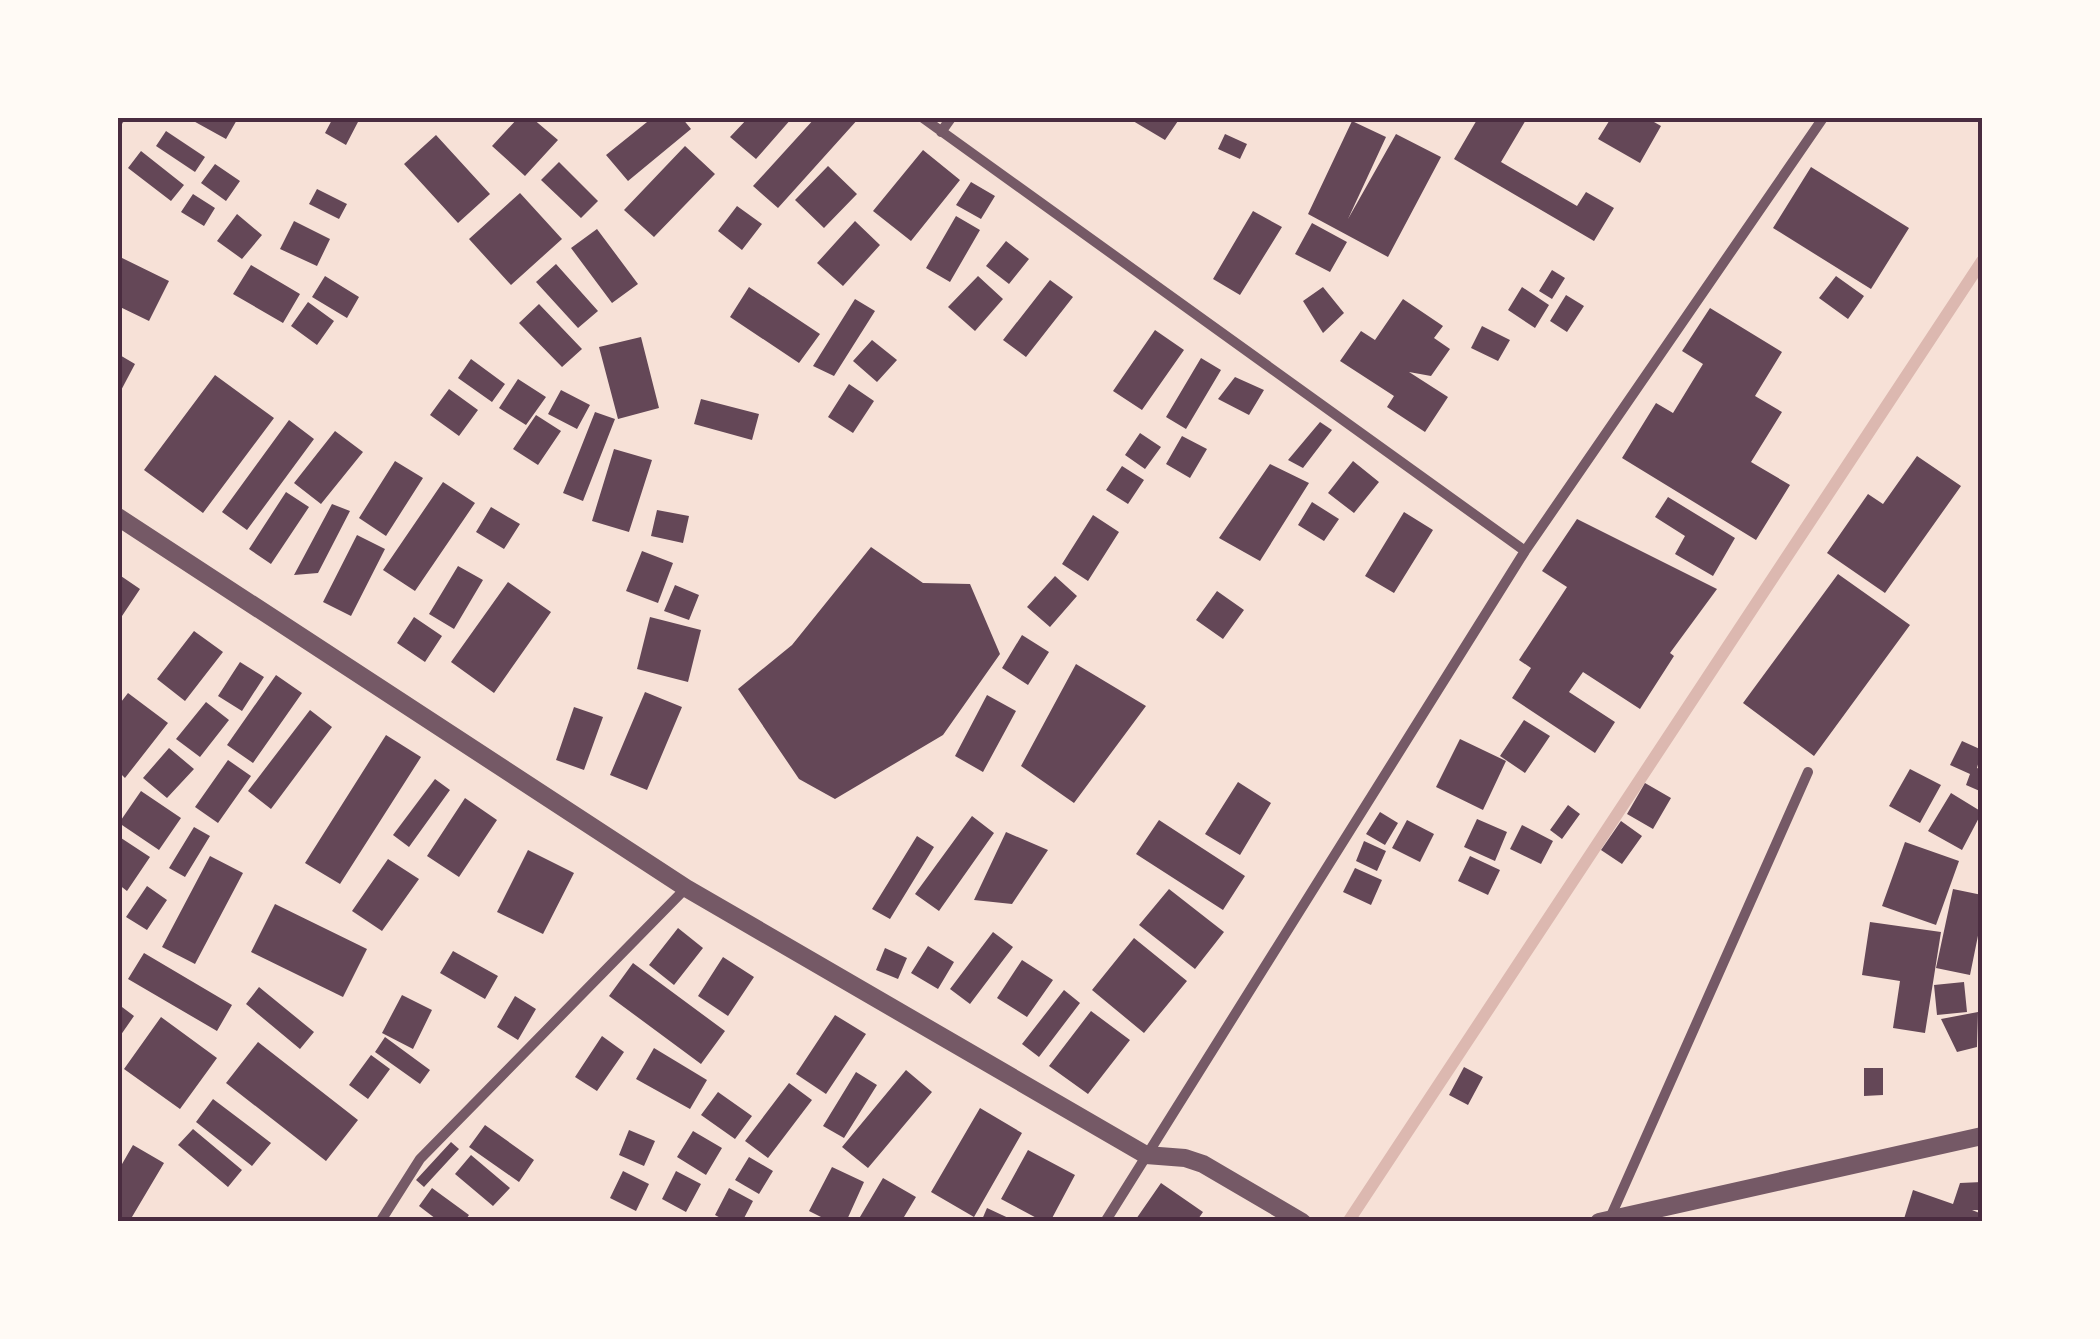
<svg xmlns="http://www.w3.org/2000/svg" width="2100" height="1339" font-family="Karla,sans-serif">
	<style>
		.lines { fill: none; stroke-linecap: round; stroke-linejoin: round }
		.stream { stroke: #dcb8b0; stroke-width: 12 }
		.building { fill: #644757 }
		.minor { stroke: #755966; stroke-width: 10 }
		.tertiary { stroke: #755966; stroke-width: 18 }
		.neatline { fill: none; stroke: #4a2c40; stroke-width: 4 }
	</style>
	<rect width="100%" height="100%" fill="#f7e1d7"/>
	<g class="lines">
		<!-- stream -->
		<path class="stream" d="M1348,1222L1982,261"/>
	</g>
	<!-- building -->
	<path class="building" d="M188,118H238L226,139Z
		M333,118L359,120L346,145L325,133Z
		M518,118H532L558,140L525,176L492,146Z
		M652,118H682L691,129L628,181L606,155Z
		M748,118H792L756,159L730,137Z
		M815,118H859L778,208L753,186Z
		M1128,118H1180L1165,140Z
		M1478,118H1527L1501,162L1577,206L1586,192L1614,208L1594,241L1454,159Z
		M1611,118H1647L1661,126L1640,163L1598,139Z
		M1352,121L1386,137L1348,219L1396,134L1441,157L1388,257L1308,214Z
		M166,131L205,157L195,172L156,146Z
		M1225,134L1247,144L1240,159L1218,149Z
		M436,135L490,194L458,223L404,164Z
		M685,146L715,174L654,237L624,210Z
		M923,150L960,180L911,241L873,211Z
		M141,151L184,185L171,201L128,168Z
		M559,162L598,201L581,218L541,180Z
		M215,164L240,181L226,201L201,183Z
		M828,166L857,194L824,228L795,200Z
		M1811,167L1909,228L1871,289L1773,228Z
		M971,182L995,196L981,219L956,205Z
		M317,189L347,204L339,219L309,204Z
		M520,193L562,239L511,285L469,239Z
		M193,194L215,208L204,226L181,212Z
		M737,206L762,224L742,250L718,231Z
		M1253,211L1282,227L1240,295L1213,279Z
		M237,214L262,235L242,259L217,241Z
		M956,216L980,230L950,282L926,268Z
		M294,221L330,239L317,266L280,249Z
		M855,221L880,245L843,286L817,263Z
		M1312,223L1347,242L1330,272L1295,254Z
		M597,229L638,284L612,303L571,248Z
		M1006,241L1029,259L1009,284L986,266Z
		M118,256L169,281L149,321L118,306Z
		M556,264L598,311L578,328L536,282Z
		M251,265L300,294L283,323L233,294Z
		M1552,270L1565,278L1552,299L1539,291Z
		M325,276L359,297L347,318L312,297Z
		M978,276L1003,299L975,331L948,307Z
		M1836,276L1864,296L1848,319L1819,298Z
		M1050,280L1073,297L1026,357L1003,340Z
		M749,287L820,334L799,363L730,317Z
		M1323,287L1344,313L1323,333L1303,301Z
		M1522,287L1549,305L1535,328L1508,310Z
		M1566,295L1584,306L1567,332L1550,321Z
		M855,299L875,311L834,376L813,366Z
		M1403,299L1443,326L1434,338L1450,349L1431,376L1409,372L1448,397L1425,432L1387,407L1394,396L1340,361L1361,331L1375,340Z
		M308,302L334,321L317,345L291,326Z
		M539,304L582,349L562,367L519,323Z
		M1710,308L1782,352L1755,396L1782,412L1751,462L1790,485L1756,540L1622,458L1656,403L1673,413L1703,364L1682,351Z
		M1482,326L1510,340L1498,361L1471,348Z
		M1155,330L1184,350L1142,410L1113,391Z
		M641,337L659,408L618,419L599,347Z
		M872,340L897,360L877,382L853,361Z
		M118,354L135,364L118,396Z
		M1201,358L1221,370L1186,429L1166,417Z
		M471,359L505,384L492,402L458,378Z
		M215,375L274,418L203,513L144,470Z
		M1235,377L1264,390L1249,415L1218,399Z
		M518,379L546,397L526,425L499,408Z
		M849,384L874,401L853,433L828,417Z
		M449,389L478,410L459,436L430,415Z
		M561,390L590,405L577,429L548,414Z
		M701,399L759,414L752,440L694,424Z
		M595,412L615,419L583,501L563,493Z
		M536,415L561,431L538,465L513,449Z
		M289,420L314,439L247,530L222,512Z
		M1320,422L1332,430L1303,468L1288,460Z
		M335,431L363,452L321,504L294,483Z
		M1140,433L1161,447L1145,469L1125,455Z
		M1182,436L1207,449L1190,478L1166,464Z
		M614,449L652,460L629,532L592,521Z
		M1917,456L1961,486L1885,593L1827,553L1868,494L1883,504Z
		M395,461L423,478L386,536L359,518Z
		M1353,461L1379,482L1354,513L1328,493Z
		M1270,464L1309,483L1260,561L1219,538Z
		M1122,466L1144,480L1128,504L1106,490Z
		M443,482L475,503L415,591L383,570Z
		M286,492L309,507L271,564L249,549Z
		M1668,497L1735,538L1713,576L1675,554L1685,536L1655,517Z
		M1312,502L1339,519L1324,541L1298,525Z
		M332,504L350,511L318,573L294,575Z
		M491,507L520,524L504,549L476,532Z
		M657,510L689,516L683,543L651,536Z
		M1404,512L1433,530L1394,593L1365,576Z
		M1093,515L1119,532L1088,581L1062,564Z
		M1577,519L1717,589L1670,653L1674,656L1640,709L1583,672L1569,692L1615,722L1595,753L1512,698L1531,668L1519,660L1567,587L1542,571Z
		M357,535L385,549L351,616L323,602Z
		M871,547L923,583L970,584L1000,654L943,735L835,799L799,779L738,689L792,645Z
		M642,551L673,563L658,603L626,591Z
		M458,566L483,580L454,629L429,614Z
		M118,574L140,589L118,622Z
		M1838,574L1910,625L1814,756L1743,703Z
		M1055,576L1077,596L1050,627L1027,607Z
		M508,582L551,612L494,693L451,662Z
		M675,585L699,595L689,620L664,611Z
		M1217,591L1244,610L1223,639L1196,620Z
		M414,617L442,636L425,662L397,643Z
		M650,617L701,630L688,682L637,669Z
		M194,631L223,652L185,701L157,679Z
		M1022,635L1049,652L1028,685L1002,668Z
		M240,662L264,677L242,711L218,696Z
		M1076,664L1146,706L1074,803L1021,766Z
		M276,675L302,693L253,763L227,745Z
		M645,692L682,707L647,790L610,775Z
		M128,693L168,723L125,778L118,771V706Z
		M987,695L1016,711L983,772L955,756Z
		M206,702L229,720L200,757L176,739Z
		M574,707L603,717L584,770L556,760Z
		M310,710L332,727L271,809L248,791Z
		M1524,720L1550,736L1525,773L1500,756Z
		M386,735L421,757L340,884L305,863Z
		M1460,739L1506,761L1483,810L1436,787Z
		M1962,741L1982,750L1977,768L1982,770V792L1966,785L1970,774L1950,765Z
		M169,748L194,769L167,798L143,778Z
		M228,760L251,776L218,823L195,807Z
		M1910,769L1941,785L1920,823L1889,806Z
		M435,779L450,790L409,847L393,835Z
		M1238,782L1271,803L1240,855L1205,834Z
		M1645,783L1671,798L1653,829L1627,814Z
		M141,791L181,818L159,850L119,823Z
		M1951,793L1982,812L1962,850L1928,831Z
		M465,798L497,820L459,877L427,856Z
		M1568,805L1580,814L1562,839L1550,830Z
		M1380,812L1398,823L1385,845L1366,834Z
		M972,816L994,833L939,911L915,894Z
		M1477,819L1507,832L1495,861L1464,847Z
		M1159,820L1245,876L1223,910L1136,854Z
		M1407,820L1434,834L1420,862L1392,848Z
		M1621,821L1642,836L1622,864L1601,850Z
		M1522,825L1553,841L1541,864L1510,849Z
		M194,827L210,836L185,877L169,868Z
		M1006,832L1048,850L1012,904L974,900Z
		M118,836L150,857L127,891L118,884Z
		M917,836L934,847L890,919L872,909Z
		M1364,841L1386,851L1377,871L1356,861Z
		M1905,842L1959,861L1936,925L1882,906Z
		M528,850L574,873L543,934L497,912Z
		M210,856L243,873L195,964L162,947Z
		M1470,856L1500,870L1488,895L1458,881Z
		M388,859L419,879L382,931L352,911Z
		M1355,868L1382,880L1371,905L1343,892Z
		M147,886L167,900L147,930L126,917Z
		M1169,889L1224,932L1195,969L1139,925Z
		M1953,889L1982,895V916L1970,975L1936,968Z
		M275,904L367,949L343,997L251,952Z
		M1870,922L1941,932L1925,1033L1893,1028L1900,981L1862,975Z
		M678,928L703,948L674,985L649,965Z
		M993,932L1013,947L970,1004L950,989Z
		M1134,938L1187,981L1144,1033L1092,990Z
		M928,946L954,962L938,989L911,973Z
		M885,948L907,958L898,979L876,970Z
		M453,951L498,976L485,999L440,973Z
		M144,953L232,1005L217,1031L128,979Z
		M723,957L754,977L728,1016L698,996Z
		M1022,960L1053,980L1027,1017L997,998Z
		M633,963L725,1031L701,1064L609,996Z
		M1964,982L1967,1012L1937,1015L1934,985Z
		M259,987L314,1032L300,1049L246,1004Z
		M1064,990L1080,1003L1039,1057L1022,1044Z
		M402,995L432,1010L413,1049L382,1033Z
		M515,996L536,1009L518,1040L497,1027Z
		M118,1004L134,1016L118,1039Z
		M1091,1011L1130,1040L1088,1094L1049,1066Z
		M1978,1012L1977,1047L1957,1052L1941,1019Z
		M835,1015L866,1034L826,1094L796,1074Z
		M161,1017L217,1058L180,1109L124,1069Z
		M602,1036L624,1052L597,1091L575,1077Z
		M385,1037L430,1070L420,1084L375,1052Z
		M258,1042L358,1120L326,1161L226,1083Z
		M654,1048L707,1080L690,1109L636,1079Z
		M371,1055L390,1069L368,1099L349,1085Z
		M1464,1067L1483,1077L1468,1105L1449,1095Z
		M1864,1068H1883V1095L1864,1096Z
		M906,1070L932,1092L868,1168L842,1147Z
		M856,1072L877,1085L844,1138L823,1126Z
		M789,1083L812,1100L768,1158L745,1141Z
		M718,1092L752,1116L735,1139L701,1115Z
		M213,1099L271,1143L252,1166L196,1122Z
		M980,1108L1022,1133L974,1217L931,1192Z
		M485,1125L534,1160L519,1182L469,1147Z
		M193,1129L242,1170L228,1187L178,1145Z
		M629,1130L655,1141L644,1166L619,1155Z
		M693,1131L722,1148L706,1175L677,1157Z
		M451,1142L459,1149L424,1187L416,1180Z
		M133,1145L164,1163L129,1222H118V1171Z
		M1028,1150L1075,1175L1050,1222H1044L1001,1199Z
		M471,1155L510,1188L493,1206L455,1174Z
		M749,1157L773,1171L759,1194L735,1180Z
		M832,1167L864,1182L846,1222H831L809,1211Z
		M623,1171L649,1184L636,1211L610,1198Z
		M676,1171L701,1184L686,1212L662,1199Z
		M883,1178L916,1197L901,1222H857Z
		M1982,1182V1210H1972L1982,1214V1222H1903L1913,1190L1953,1204L1960,1183Z
		M1161,1183L1203,1212L1196,1222H1134Z
		M432,1188L469,1215L464,1222H440L419,1206Z
		M729,1188L753,1201L742,1222H728L715,1215Z
		M987,1208L1017,1222H981Z"/>
	<g class="lines">
		<!-- minor -->
		<path class="minor" d="M923,118L1525,551
			M118,121L120,118
			M941,132L951,118
			M1610,1218L1808,772
			M380,1222L420,1159L686,888
			M1105,1222L1525,551L1823,118"/>
		<!-- tertiary -->
		<path class="tertiary" d="M118,517L686,888L1146,1155L1185,1158L1203,1164L1302,1222
			M1599,1222L1982,1136"/>
	</g>
	<!-- border -->
	<rect width="2100" height="1339" fill="none" stroke="#fffaf5" stroke-width="240"/>
	<rect x="120" y="120" width="1860" height="1099" class="neatline"/>
</svg>
